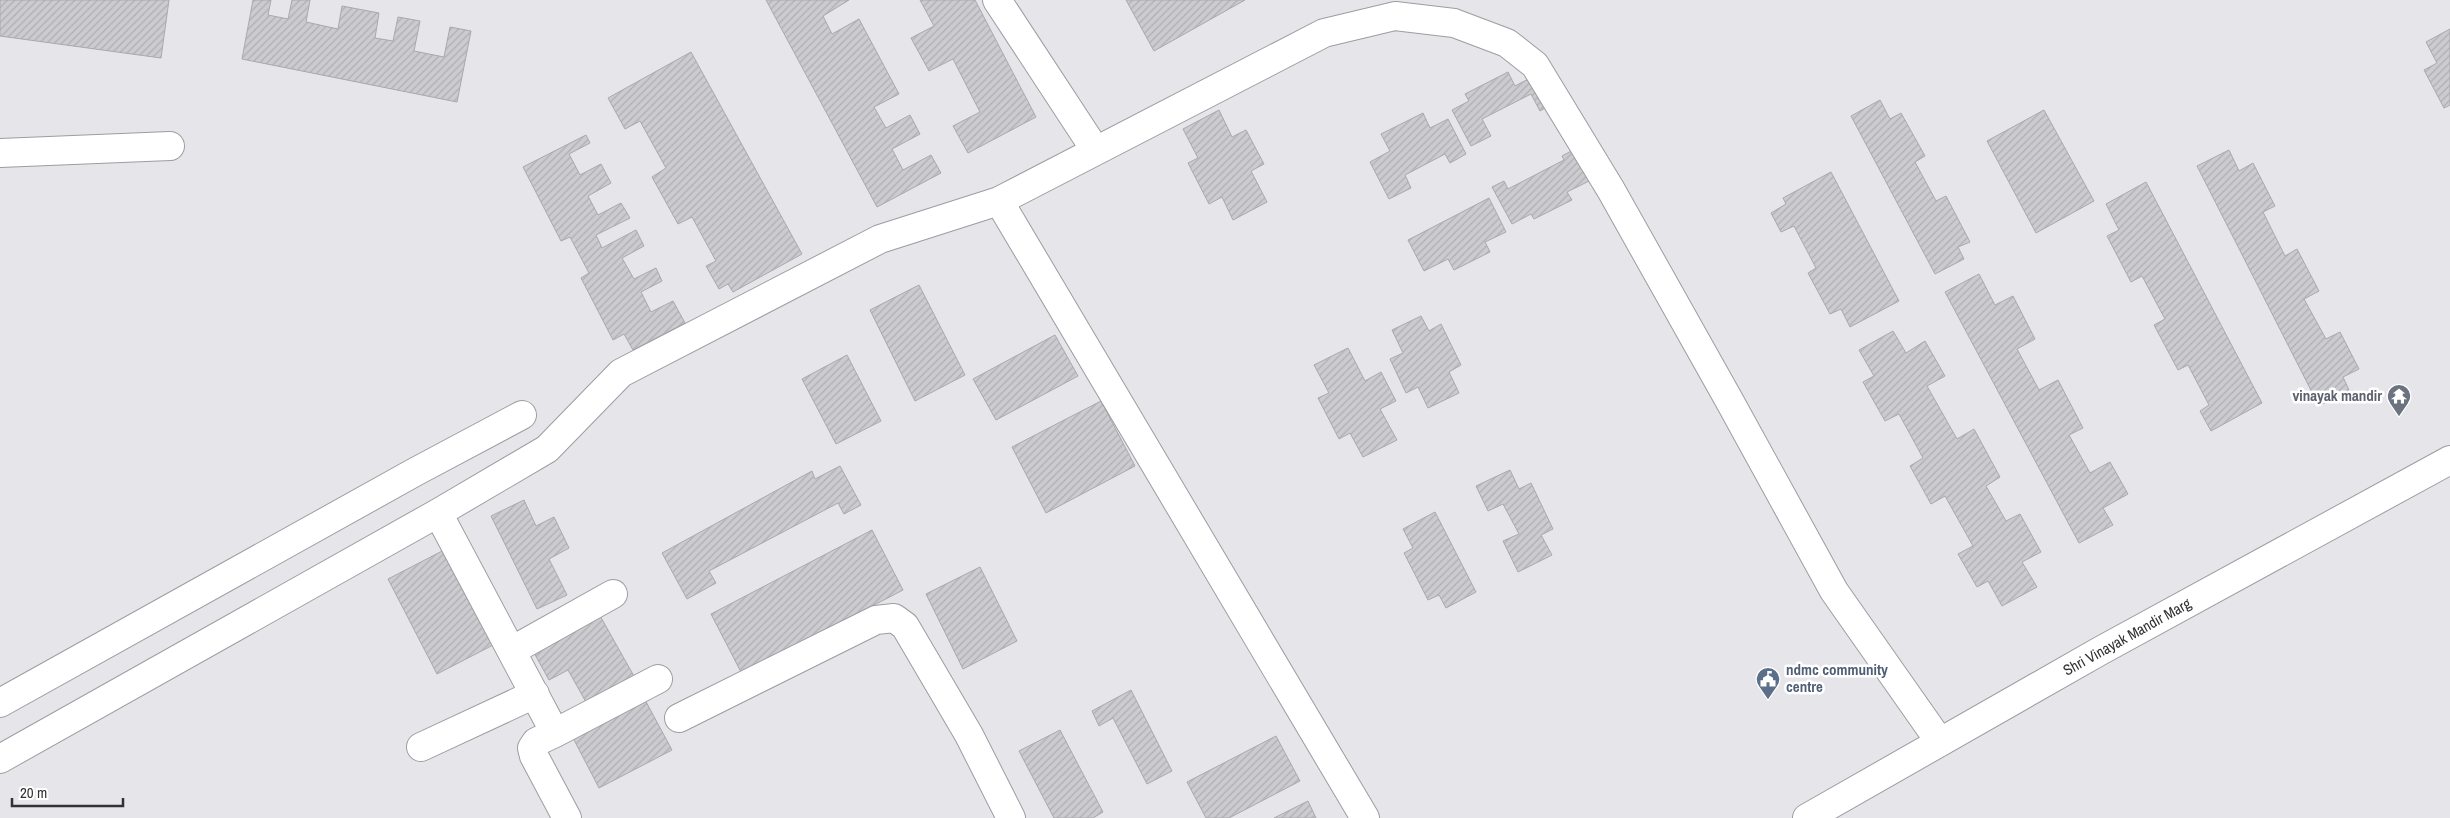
<svg xmlns="http://www.w3.org/2000/svg" width="2450" height="818" font-family="'Archivo Narrow',sans-serif">
	<style>
		.building { fill: url(#building-hatch); stroke: #a9a9ad }
		.lines { fill: none; stroke-linecap: round; stroke-linejoin: round }
		.minor-casing { stroke: #9d9ca1; stroke-width: 30 }
		.tertiary-casing { stroke: #9d9ca1; stroke-width: 30 }
		.minor { stroke: #fff; stroke-width: 28 }
		.tertiary { stroke: #fff; stroke-width: 28 }
		.labels { text-anchor: middle; stroke-width: 5; stroke-linejoin: round; paint-order: stroke }
		.worship-label { font-size: 15px; font-weight: bold; fill: #5b616d; stroke: #fff; text-anchor: end }
		.street-label { font-size: 15px; fill: #323234; stroke: #fff }
		.service-label { font-size: 15px; font-weight: bold; fill: #4e5e75; stroke: #fff; text-anchor: start }
	</style>
	<defs>
		<pattern id="building-hatch" width="6" height="6" patternUnits="userSpaceOnUse" patternTransform="scale(1.25)"><rect width="6" height="6" fill="#cbcbd0"/><path d="M-1 1l2-2M0 6l6-6M5 7l2-2" fill="none" stroke="#afafb3"/></pattern>
	</defs>
	<rect width="100%" height="100%" fill="#e5e5ea"/>
	<!-- building -->
	<path class="building" d="M0,0H169L161,58L0,36Z
		M253,0H271L268,15L288,19L292,0H310L306,22L338,29L342,6L379,13L375,38L393,41L398,17L420,21L414,51L444,57L450,27L471,31L457,102L242,59Z
		M766,0H849L823,16L832,34L859,19L899,94L874,107L886,128L910,115L920,134L892,149L903,170L931,155L941,173L877,207Z
		M920,0H975L1036,117L968,153L953,126L980,112L953,59L929,71L911,38L934,26Z
		M1126,0H1245L1154,51Z
		M2450,29V105L2444,108L2424,70L2437,63L2426,42Z
		M691,52L802,254L733,292L728,284L719,289L706,266L716,261L692,217L678,224L652,177L666,168L640,121L625,129L608,98Z
		M1508,72L1515,86L1536,75L1552,104L1540,111L1531,94L1482,119L1491,136L1471,146L1452,110L1469,101L1465,94Z
		M1880,100L1890,119L1901,113L1925,156L1915,162L1936,201L1946,196L1970,242L1958,247L1964,259L1935,274L1851,116Z
		M1219,110L1232,137L1246,130L1264,164L1251,171L1267,202L1233,220L1222,197L1209,204L1188,163L1198,158L1183,129Z
		M2044,110L2094,201L2036,233L1987,141Z
		M1423,113L1430,128L1448,119L1466,154L1450,163L1445,154L1405,175L1411,188L1389,199L1370,162L1390,151L1381,134Z
		M586,135L590,143L569,154L580,175L601,164L611,183L588,196L598,215L621,203L630,218L596,235L602,248L636,230L644,246L622,258L634,279L656,268L662,281L641,292L651,312L673,301L685,323L633,350L624,334L613,340L581,278L589,273L570,237L561,241L523,167Z
		M1573,150L1589,181L1567,192L1572,200L1534,219L1531,214L1512,224L1492,187L1504,181L1508,189L1564,160L1562,156Z
		M2229,150L2239,171L2253,163L2275,206L2263,212L2285,256L2297,249L2319,291L2304,299L2326,339L2340,332L2359,369L2343,377L2349,390L2319,406L2197,166Z
		M1831,172L1899,301L1850,327L1841,309L1830,314L1808,273L1816,268L1794,226L1781,232L1771,213L1786,204L1783,198Z
		M2146,182L2262,403L2211,431L2200,411L2209,405L2188,365L2178,370L2154,325L2165,319L2142,276L2131,282L2107,236L2119,230L2106,204Z
		M1489,198L1506,232L1485,242L1490,252L1454,270L1448,259L1424,271L1408,240Z
		M1979,274L1995,305L2013,296L2035,339L2017,349L2039,390L2058,380L2083,428L2069,435L2090,473L2110,462L2128,494L2103,508L2113,525L2079,543L1945,292Z
		M919,285L965,375L915,401L870,310Z
		M1421,316L1429,331L1441,324L1461,365L1449,372L1459,393L1428,408L1418,387L1406,393L1390,359L1403,353L1392,330Z
		M1893,331L1906,353L1925,341L1945,376L1927,386L1957,439L1974,429L2000,477L1986,486L2006,521L2020,514L2041,552L2022,562L2037,587L2002,606L1988,581L1977,587L1958,554L1973,546L1945,496L1931,504L1910,466L1923,458L1899,414L1885,421L1863,382L1874,376L1859,350Z
		M1055,335L1078,376L996,420L973,379Z
		M1348,348L1365,381L1381,372L1396,401L1380,409L1397,440L1363,457L1350,433L1339,439L1318,398L1329,393L1314,365Z
		M847,355L881,421L836,444L802,379Z
		M1101,401L1135,466L1046,513L1012,447Z
		M840,466L861,505L844,514L838,503L709,571L716,583L687,599L662,553L812,471L815,479Z
		M1510,470L1519,489L1531,483L1553,529L1541,535L1552,555L1518,572L1503,541L1519,534L1503,504L1488,511L1476,486Z
		M524,500L536,526L554,517L569,548L549,559L567,595L537,609L491,516Z
		M1435,512L1476,592L1446,608L1439,595L1428,600L1404,553L1413,548L1403,529Z
		M872,530L903,590L742,674L711,614Z
		M446,549L495,644L437,674L388,579Z
		M980,567L1017,641L963,669L926,594Z
		M599,614L639,685L591,711L568,670L549,680L533,651Z
		M1131,690L1172,771L1147,784L1113,718L1099,726L1092,711Z
		M644,698L672,750L599,788L572,736Z
		M1060,730L1103,812L1093,818H1054L1019,751Z
		M1276,736L1300,781L1229,818H1206L1187,782Z
		M1308,801L1316,818H1274Z"/>
	<g class="lines">
		<!-- minor casing -->
		<g class="minor-casing">
			<path id="minor" d="M997,0L1096,151
				M0,153L170,146
				M999,201L1365,818
				M438,513L555,733L536,742L532,748L534,756L567,818
				M513,650L613,594
				M0,703L415,472L522,415
				M679,718L876,620L894,618L905,626L969,735L1011,818
				M555,733L658,679
				M421,747L535,694
				M0,759L438,513L547,449L621,373L880,239L999,201L1324,33L1395,16L1454,23L1507,43L1535,65L1611,190L1729,400L1834,591L1940,742"/>
		</g>
		<!-- tertiary casing -->
		<g class="tertiary-casing">
			<path id="tertiary" d="M1807,818L2100,651L2450,460"/>
		</g>
		<!-- minor -->
		<use href="#minor" class="minor"/>
		<!-- tertiary -->
		<use href="#tertiary" class="tertiary"/>
	</g>
	<!-- icons -->
	<defs>
		<g id="temple-pin" transform="scale(1.25)"><path d="M0 17L-7.5 6A9.5 9.5 0 1 1 7.5 6Z" fill="#6b7280" stroke="#fff"/><path d="M0-6L5-2H3V0L6.5 2.5H4V6H1.5V3h-3V6H-4V2.5H-6.5L-3 0V-2H-5Z" fill="#fff"/></g>
		<g id="civic-pin" transform="scale(1.25)"><path d="M0 17L-7.5 6A9.5 9.5 0 1 1 7.5 6Z" fill="#5c6f8a" stroke="#fff"/><path d="M-.6-6.5H3V-4.5H.6V-3L4-1V1h2V6H-6V1h2V-1L-.6-3ZM-1.2 2.5V6h2.4V2.5Z" fill="#fff"/></g>
	</defs>
	<g fill-rule="evenodd">
		<use href="#temple-pin" x="2399" y="396"/>
		<use href="#civic-pin" x="1768" y="679"/>
	</g>
	<g class="labels">
		<!-- worship labels -->
		<g class="worship-label">
			<text x="2382" y="401">vinayak mandir</text>
		</g>
		<!-- street labels -->
		<g class="street-label">
			<text transform="translate(2127 637) rotate(-29)" y="5">Shri Vinayak Mandir Marg</text>
		</g>
		<!-- service labels -->
		<g class="service-label">
			<text x="1786" y="675">ndmc community<tspan x="1786" dy="17">centre</tspan></text>
		</g>
	</g>
	<!-- scale -->
	<path d="M12 798v8h111v-8" fill="none" stroke="#323234" stroke-width="2.5"/>
	<text x="20" y="798" font-size="15" fill="#323234" stroke="#ffffff" stroke-width="4" paint-order="stroke">20 m</text>
</svg>
